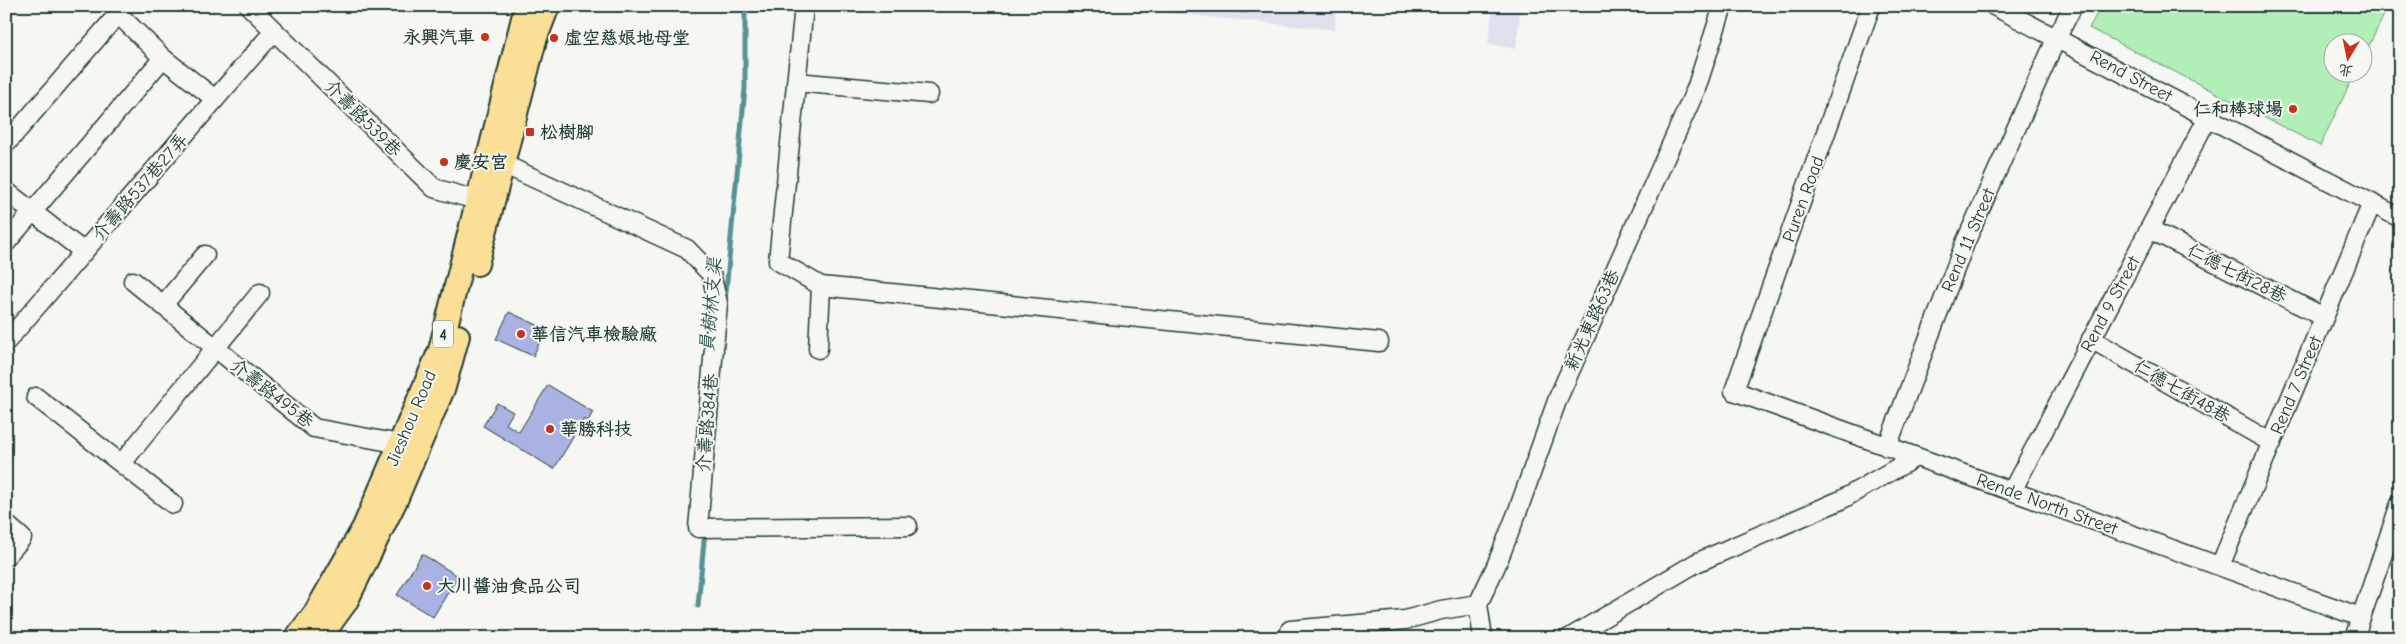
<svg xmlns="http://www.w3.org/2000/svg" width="2406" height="644" font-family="'Comic Neue','LXGW WenKai TC',sans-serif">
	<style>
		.built { fill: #dfe2ee }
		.green { fill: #b0efb7; stroke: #689676 }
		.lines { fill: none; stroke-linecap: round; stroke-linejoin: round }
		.stream { stroke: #569195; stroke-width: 5 }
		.building { fill: #a9b2e3; stroke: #1f3d34 }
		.minor-casing { stroke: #1f3d34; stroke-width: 21 }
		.major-casing { stroke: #1f3d34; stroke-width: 26 }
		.minor { stroke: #f6f6f2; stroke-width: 18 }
		.major { stroke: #fbdf96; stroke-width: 22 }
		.poi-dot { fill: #c8321e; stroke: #f6f6f2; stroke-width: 2 }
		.labels { text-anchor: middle; stroke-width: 4; stroke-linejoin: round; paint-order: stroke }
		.shield { fill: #f6f6f2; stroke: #60746d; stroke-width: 1 }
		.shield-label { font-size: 16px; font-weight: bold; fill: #1f3d34 }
		.poi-label { font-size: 18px; font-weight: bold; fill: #1f3d34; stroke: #f6f6f2; text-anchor: start }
		.street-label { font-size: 18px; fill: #1f3d34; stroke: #f6f6f2 }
		.water-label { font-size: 19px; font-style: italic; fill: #315954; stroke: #f6f6f2 }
	</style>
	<rect width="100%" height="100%" fill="#f6f6f2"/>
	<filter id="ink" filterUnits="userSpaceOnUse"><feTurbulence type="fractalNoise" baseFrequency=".02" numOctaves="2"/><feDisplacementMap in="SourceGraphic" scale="10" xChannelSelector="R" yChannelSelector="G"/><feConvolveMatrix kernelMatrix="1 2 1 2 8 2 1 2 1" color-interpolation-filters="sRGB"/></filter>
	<g filter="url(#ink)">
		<!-- built -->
		<path class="built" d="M1101,6H1336L1335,30Z
			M1493,6H1521L1516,49L1488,44Z"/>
		<!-- green -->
		<path class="green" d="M2101,6H2385L2384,15L2364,56V42H2334V72L2355,73L2320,146L2089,28Z"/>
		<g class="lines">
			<!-- stream -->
			<path class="stream" d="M725,302L745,88V6
				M698,606L705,530"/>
		</g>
		<!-- building -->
		<path class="building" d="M1178,6H1247V13Z
			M509,312L546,329L533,356L496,339Z
			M548,385L593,412L588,421L584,419L554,469L483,426L497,403L513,412L506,424L519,432Z
			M422,554L458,576L433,617L397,595Z"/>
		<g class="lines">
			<!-- minor casing -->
			<g class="minor-casing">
				<path id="minor" d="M249,6L434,188L490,204
					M804,6L778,261L821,286L818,349
					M1871,6L1734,391L2360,617
					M1994,6L2400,218
					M796,82L929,94
					M6,144L118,14L163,58L215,99
					M492,161L503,164L687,249L711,274L718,303L698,528L908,526
					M6,191L84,252
					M2149,229L2324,317
					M6,243L163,58
					M133,281L314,428L411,446
					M821,286L1379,342
					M163,305L205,255
					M2091,339L2272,443
					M6,342L274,31
					M36,397L173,504
					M1887,447L1965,243L2057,37L2073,6
					M122,463L260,293
					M2012,491L2208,117
					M6,524L22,538L6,556
					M2220,566L2372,203
					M1290,630L1405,620L1441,610L1478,604
					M1483,638L1478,604L1496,566L1517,513L1558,398L1696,89L1723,6
					M1569,638L1696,563L1841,500L1916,457
					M2354,638L2400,504"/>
			</g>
			<!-- major casing -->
			<g class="major-casing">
				<path id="major" d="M477,264L535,40L548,6
					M296,638L315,613L364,527L440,350L526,6
					M320,638L346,602L396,500L444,387L458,336"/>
			</g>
			<!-- minor -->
			<use href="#minor" class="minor"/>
			<!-- major -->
			<use href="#major" class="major"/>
		</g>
	</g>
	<!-- markers -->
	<g class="poi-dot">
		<circle cx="485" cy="37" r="5"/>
		<circle cx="554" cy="38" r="5"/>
		<circle cx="2293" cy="109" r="5"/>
		<rect x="525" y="127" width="10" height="10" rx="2.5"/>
		<circle cx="444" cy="162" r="5"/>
		<circle cx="521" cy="334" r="5"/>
		<circle cx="550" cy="429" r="5"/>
		<circle cx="427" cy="586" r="5"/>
	</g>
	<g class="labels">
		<!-- shield labels -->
		<rect class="shield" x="433" y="320.5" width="20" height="27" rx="4"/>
		<g class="shield-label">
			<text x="443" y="340">4</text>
		</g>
		<!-- poi labels -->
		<g class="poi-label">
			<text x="475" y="43" text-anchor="end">永興汽車</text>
			<text x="564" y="44">虛空慈娘地母堂</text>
			<text x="2283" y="115" text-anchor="end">仁和棒球場</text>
			<text x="540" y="138">松樹腳</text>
			<text x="454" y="168">慶安宮</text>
			<text x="531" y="340">華信汽車檢驗廠</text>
			<text x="560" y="435">華勝科技</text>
			<text x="437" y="592">大川醬油食品公司</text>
		</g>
		<!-- street labels -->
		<g class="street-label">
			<text transform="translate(2131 76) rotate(28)" y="6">Rend Street</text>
			<text transform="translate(363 118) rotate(45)" y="6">介壽路539巷</text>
			<text transform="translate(140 187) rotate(-49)" y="6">介壽路537巷27弄</text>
			<text transform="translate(1803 199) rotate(-70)" y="6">Puren Road</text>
			<text transform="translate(1968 240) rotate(-67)" y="6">Rend 11 Street</text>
			<text transform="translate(2237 273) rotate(27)" y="6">仁德七街28巷</text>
			<text transform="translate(2110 304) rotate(-62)" y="6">Rend 9 Street</text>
			<text transform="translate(1592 320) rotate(-66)" y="6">新光東路63巷</text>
			<text transform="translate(2296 385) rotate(-67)" y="6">Rend 7 Street</text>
			<text transform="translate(2182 391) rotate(30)" y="6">仁德七街48巷</text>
			<text transform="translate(272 393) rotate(38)" y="6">介壽路495巷</text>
			<text transform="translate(411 418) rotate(-67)" y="6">Jieshou Road</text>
			<text transform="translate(707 423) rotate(-85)" y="6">介壽路384巷</text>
			<text transform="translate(2047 504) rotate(20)" y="6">Rende North Street</text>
		</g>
		<!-- water labels -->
		<g class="water-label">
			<text transform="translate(710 305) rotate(-85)" y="7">員樹林支渠</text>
		</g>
	</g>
	<!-- margin -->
	<rect width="2406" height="644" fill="none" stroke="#f6f6f2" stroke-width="25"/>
	<rect x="12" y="12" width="2381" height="619" fill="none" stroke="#1f3d34" stroke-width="2" filter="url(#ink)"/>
	<!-- north arrow -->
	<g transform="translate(2348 58) rotate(190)"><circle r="24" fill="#f6f6f2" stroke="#a0aca6"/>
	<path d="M0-4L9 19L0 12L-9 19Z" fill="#c8321e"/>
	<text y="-8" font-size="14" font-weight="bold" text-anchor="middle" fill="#1f3d34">北</text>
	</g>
</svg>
